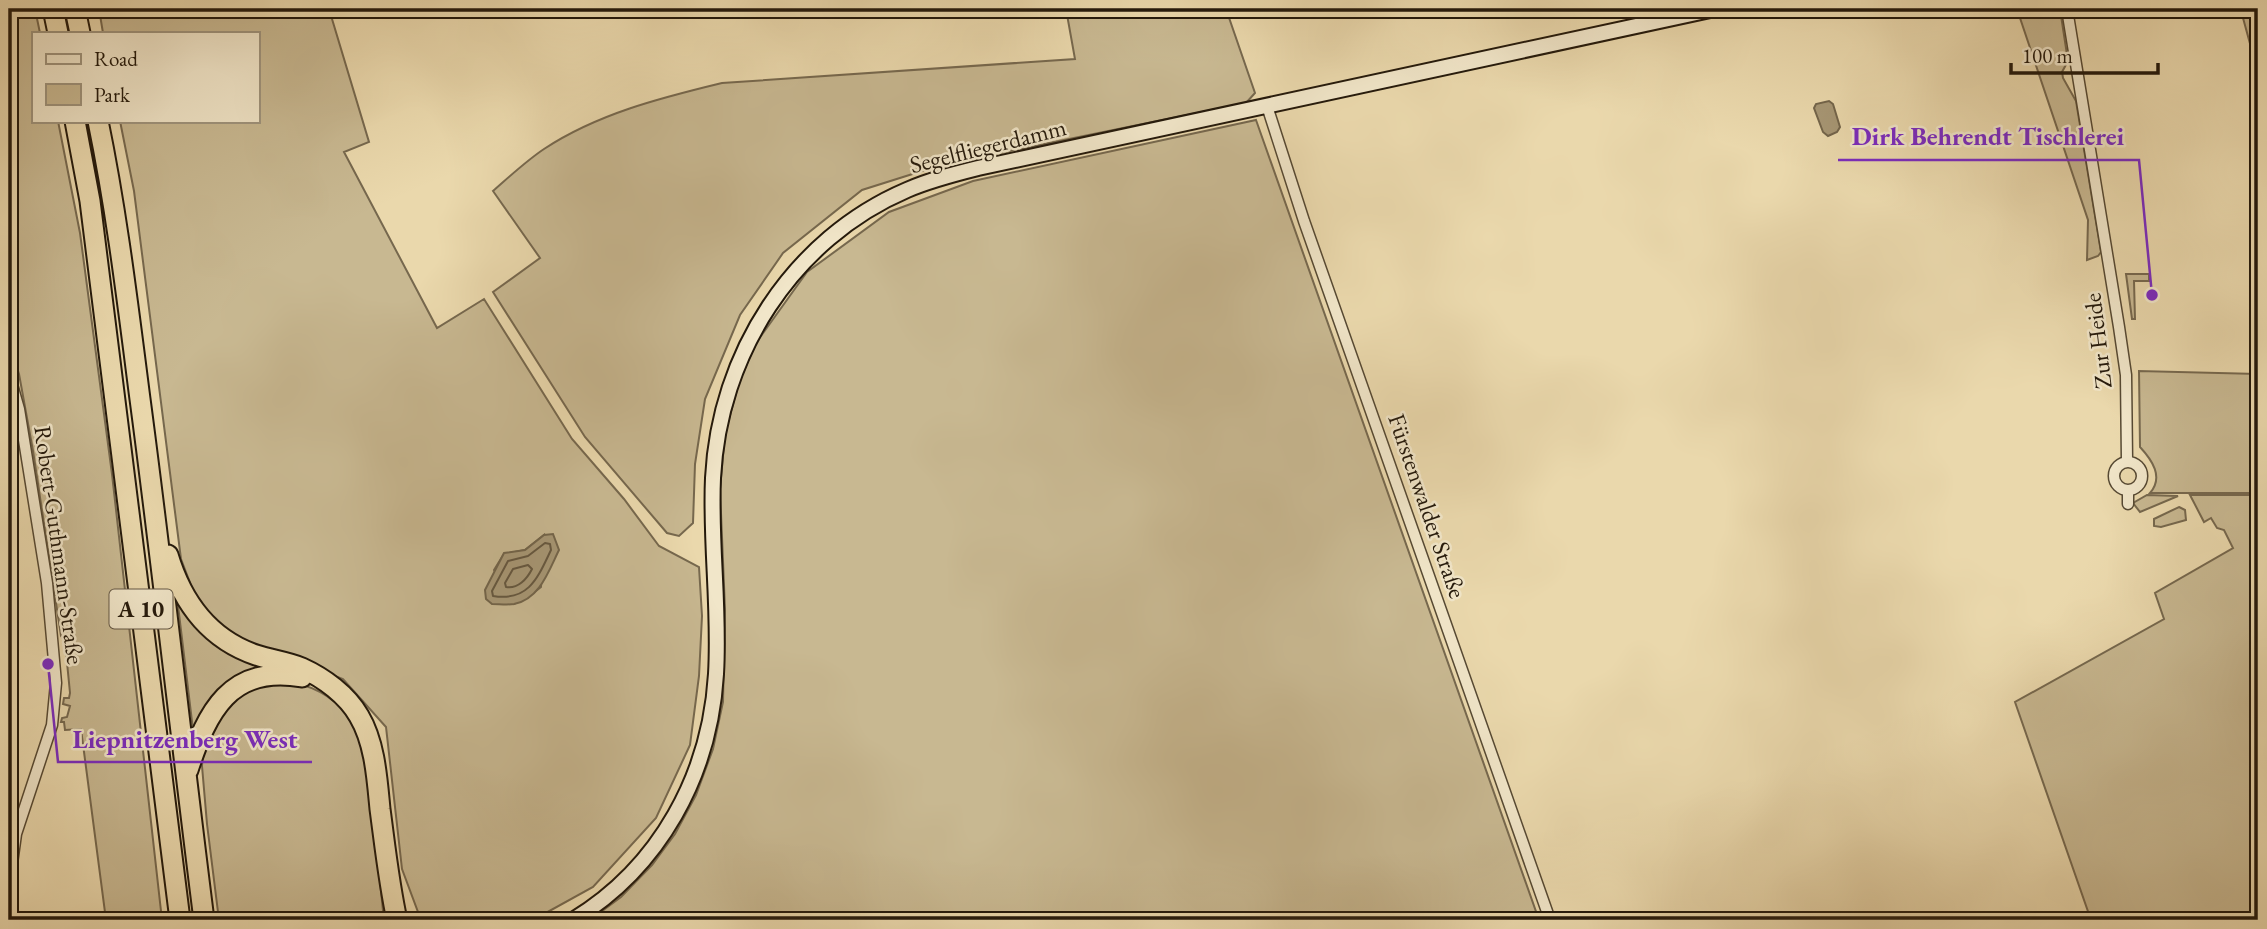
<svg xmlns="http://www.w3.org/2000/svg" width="2267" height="929" font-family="'EB Garamond',serif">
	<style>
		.green { fill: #c8b891; stroke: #76684e; stroke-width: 2; fill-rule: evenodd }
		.water { fill: #a79775; stroke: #73654b; stroke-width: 2 }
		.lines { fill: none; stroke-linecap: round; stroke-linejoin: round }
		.shore { stroke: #665840; stroke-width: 2 }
		.street-casing { stroke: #564933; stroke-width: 13 }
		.secondary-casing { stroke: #24190b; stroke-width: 18 }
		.highway-casing { stroke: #24190b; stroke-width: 23 }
		.street { stroke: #f1e6c9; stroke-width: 10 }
		.secondary { stroke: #f1e6c9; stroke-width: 14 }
		.highway { stroke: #ead8ac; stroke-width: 19 }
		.labels { text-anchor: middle; stroke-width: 5; stroke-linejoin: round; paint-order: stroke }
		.shield { fill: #f1e6c9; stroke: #625644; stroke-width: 2 }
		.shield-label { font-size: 23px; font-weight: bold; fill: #24190b }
		.street-label { font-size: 24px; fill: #24190b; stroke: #f1e6c9 }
		.leader { fill: none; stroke: #7b2cbf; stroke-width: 2.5 }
		.callout-dot { fill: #7b2cbf; stroke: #f1e6c9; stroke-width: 2.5 }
		.callout-label { font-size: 26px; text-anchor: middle; font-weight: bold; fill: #7b2cbf; stroke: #f1e6c9; stroke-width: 5; stroke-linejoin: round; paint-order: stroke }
	</style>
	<rect width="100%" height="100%" fill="#ead8ac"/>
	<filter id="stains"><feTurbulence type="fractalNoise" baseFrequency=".00286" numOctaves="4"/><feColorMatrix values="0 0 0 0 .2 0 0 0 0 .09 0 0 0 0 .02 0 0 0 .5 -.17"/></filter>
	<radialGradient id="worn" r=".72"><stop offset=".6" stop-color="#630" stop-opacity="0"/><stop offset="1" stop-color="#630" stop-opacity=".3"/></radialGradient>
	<!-- green -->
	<path class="green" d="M9,9H35L40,33H33V121H58L80,233L112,474L162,920H106L81,729L65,730L64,722H61L62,718L67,717L70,706L63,704L64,698H69L70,693L65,642L61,636L33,451L19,374L9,344Z
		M99,9H329L369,142L344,152L437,328L484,299L572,439L624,499L659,546L699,567L702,616L699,676L690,745L656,818L593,887L544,914L522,920H421L402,869L386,727L343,679L231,635L197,601L181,559L134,191L120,121H257V33H103ZM544,535L541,587L527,598L514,604L494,570L504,554L525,550Z
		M1066,9H1226L1255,93L1246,103L941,165L862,190L783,253L740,315L705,399L695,464L693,523L679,536L667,533L585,437L493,292L540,258L493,191C509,177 526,161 544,149C597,114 660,98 722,83L1075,59Z
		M2017,9H2060L2068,61L2062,72L2063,78L2076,101L2101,252L2098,256L2087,260L2088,220Z
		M2249,9H2258V920H2091L2015,702L2164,619L2155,593L2233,548L2224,530L2217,528L2211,518L2204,522L2190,495H2258L2257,493H2150C2164,477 2152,460 2140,447L2139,371L2258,374V73L2243,18Z
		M1256,120L1539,920H590L621,897L652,865L675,834L696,795L713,749L723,702L725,609L720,489L725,434L739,382L756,343L807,272L889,212L973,181Z
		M2126,274H2149V281H2134L2135,319H2132Z
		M2147,495L2178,496L2140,512L2133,503Z
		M2179,507L2185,510L2186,520L2161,527L2154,526V519Z
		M177,597L183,605L289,669L263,672L194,738Z
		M291,682C316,687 339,700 352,723C364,742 366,764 369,785C376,830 379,875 384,920H219L207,824L202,766L203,750L206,736L232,700L255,687Z"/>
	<!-- water -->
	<path class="water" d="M1829,101L1833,104L1840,127L1837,132L1828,136L1823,132L1814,108L1816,104Z
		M553,534L559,550C549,570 540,599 514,604C507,605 499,604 492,604L486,599L485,590L504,553L525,550L544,535Z"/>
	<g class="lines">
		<!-- shore -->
		<path class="shore" d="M545,543L550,544L551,550C538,577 529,602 493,596L492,591L508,561L528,556Z
			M528,565L532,569C527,579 518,589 506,587L505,583L513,569Z"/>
		<!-- street casing -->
		<g class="street-casing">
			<path id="street" d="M2067,9L2119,327L2126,375L2127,461
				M1267,106L1304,221L1550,920
				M9,374L19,409L47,583L56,683L52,725L16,834L9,885
				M2114 476a14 14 0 1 1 28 0a14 14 0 1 1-28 0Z
				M2128,504V490
				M9,911L10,920"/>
		</g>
		<!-- secondary casing -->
		<g class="secondary-casing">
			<path id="secondary" d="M573,920C660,867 710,775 716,674C720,608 710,543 713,478C719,355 792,239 907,190C930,180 954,174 978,168L1715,9"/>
		</g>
		<!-- highway casing -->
		<g class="highway-casing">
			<path id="highway" d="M53,9L58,33
				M75,9L80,33
				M75,121L90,201L180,920
				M98,121C117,213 128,306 140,399C163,572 182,747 204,920
				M168,555C182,602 209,639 256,655C271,660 288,662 302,668C324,678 347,695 359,716C375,743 377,778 380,809C385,846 389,884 397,920
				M188,770C207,712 230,664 302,677"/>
		</g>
		<!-- street -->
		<use href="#street" class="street"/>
		<!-- secondary -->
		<use href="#secondary" class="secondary"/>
		<!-- highway -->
		<use href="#highway" class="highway"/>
	</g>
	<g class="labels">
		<!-- shield labels -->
		<rect class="shield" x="109.5" y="589.5" width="63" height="39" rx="5"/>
		<g class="shield-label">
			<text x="141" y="617">A 10</text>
		</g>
		<!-- street labels -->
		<g class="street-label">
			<text transform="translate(988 146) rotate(-14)" y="8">Segelfliegerdamm</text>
			<text transform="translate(2098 341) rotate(-97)" y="8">Zur Heide</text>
			<text transform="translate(1427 506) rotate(71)" y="8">Fürstenwalder Straße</text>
			<text transform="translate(59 545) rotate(82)" y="8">Robert-Guthmann-Straße</text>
		</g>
	</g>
	<!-- callouts -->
	<path class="leader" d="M2152 295L2139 160H1838M48 664L58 762H312"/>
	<g class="callout-dot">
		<circle cx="2152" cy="295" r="7"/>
		<circle cx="48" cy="664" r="7"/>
	</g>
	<g class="callout-label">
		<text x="1988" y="145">Dirk Behrendt Tischlerei</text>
		<text x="185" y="748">Liepnitzenberg West</text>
	</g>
	<!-- margin -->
	<rect width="2267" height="929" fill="none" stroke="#ead8ac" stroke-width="35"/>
	<rect x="10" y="10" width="2246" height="908" fill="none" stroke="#24190b" stroke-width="3.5"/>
	<rect x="18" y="18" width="2232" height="894" fill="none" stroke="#24190b" stroke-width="2"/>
	<!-- legend -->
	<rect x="32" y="32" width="228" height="91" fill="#f1e6c9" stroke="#9f947d" stroke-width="2"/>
	<rect x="46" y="54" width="35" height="10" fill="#f1e6c9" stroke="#9f947d" stroke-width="2"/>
	<text x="94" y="66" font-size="21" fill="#24190b">Road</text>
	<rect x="46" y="84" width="35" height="21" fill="#c8b891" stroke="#9f947d" stroke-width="2"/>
	<text x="94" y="102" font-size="21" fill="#24190b">Park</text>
	<!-- scale -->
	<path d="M2011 63v10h147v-10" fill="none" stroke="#24190b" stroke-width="3.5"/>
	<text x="2022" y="63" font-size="21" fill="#24190b" stroke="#f1e6c9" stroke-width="5" paint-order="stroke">100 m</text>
	<rect width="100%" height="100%" filter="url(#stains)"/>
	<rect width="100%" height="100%" fill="url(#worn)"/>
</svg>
